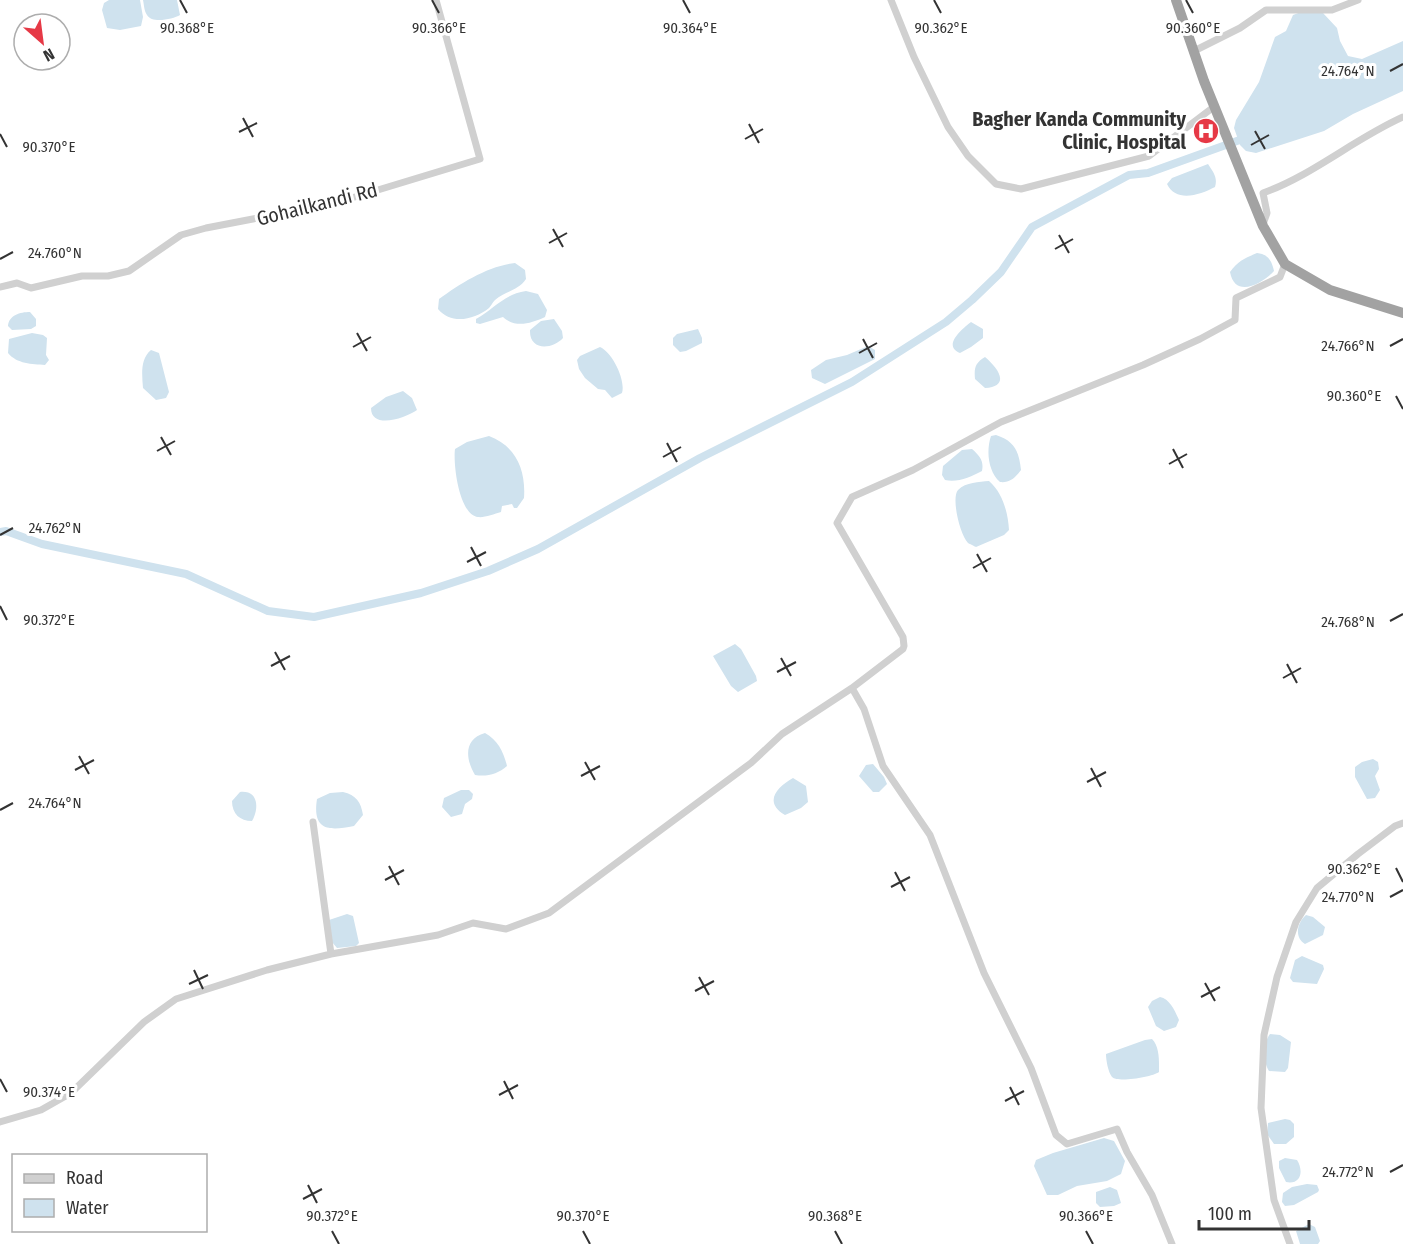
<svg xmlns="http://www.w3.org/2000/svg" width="1403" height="1244" font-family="'Fira Sans Condensed',sans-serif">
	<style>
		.water { fill: #cfe2ee }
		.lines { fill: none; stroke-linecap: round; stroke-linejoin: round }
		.canal { stroke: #cfe2ee; stroke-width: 8 }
		.minor { stroke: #d0d0d0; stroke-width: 7 }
		.trunk { stroke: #a2a2a2; stroke-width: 10 }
		.ticks { fill: none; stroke: #333; stroke-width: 2 }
		.labels { text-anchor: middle; stroke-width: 6; stroke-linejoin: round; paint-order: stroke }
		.poi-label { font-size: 20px; font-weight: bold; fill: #333; stroke: #fff; text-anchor: end }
		.street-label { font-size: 20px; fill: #333; stroke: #fff }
		.ticks-label { font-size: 15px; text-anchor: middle; fill: #333; stroke: #fff; stroke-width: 6; stroke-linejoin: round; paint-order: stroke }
	</style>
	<rect width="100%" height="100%" fill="#fff"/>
	<!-- water -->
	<path class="water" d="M109,0H140L143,17L141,26L120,30L107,28L102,10L104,3Z
		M143,0H177L180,15C173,19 152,24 147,15C144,11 144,4 143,0Z
		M1301,12L1323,13L1337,28L1340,41L1348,56L1362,59L1403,41V91L1353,114L1324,131L1256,153L1246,151L1240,145L1234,128L1236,120L1259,82L1275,37L1286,31L1293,15Z
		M1208,164C1213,172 1218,177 1215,187C1200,195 1176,203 1167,184L1172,178Z
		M1257,253C1268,254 1272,261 1274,271C1262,284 1235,299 1230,272C1238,261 1245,258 1257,253Z
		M515,263L525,270L526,279C518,291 505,291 495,300C492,303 491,306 489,308C474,320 451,325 438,309L439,299C461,283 488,266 515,263Z
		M526,291L538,294L547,310L545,317C530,324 515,328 503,317L480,324L476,323V319C494,309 504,294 526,291Z
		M30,312L36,319V326L31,329L12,330L8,326C9,315 20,312 30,312Z
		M554,319L562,331L563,338C552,350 529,351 530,330L541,321Z
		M971,322L983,329V338L971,347L960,353C942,346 962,329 971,322Z
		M698,329L702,338V343L686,351L680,352L673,345V338L677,334Z
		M32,333L43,335L47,338L46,355L49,360L45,365C32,364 17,364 8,353L9,339Z
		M868,346L875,350V359L825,384L812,378L811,370L826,360L847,355Z
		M600,347C612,352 626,380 622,393L612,398L605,390L598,389L585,378L579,369L577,360L580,356Z
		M151,350L159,353L169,392L166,398L156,400L143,388C142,375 140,359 151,350Z
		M985,357C997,367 1012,386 985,388L975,379C974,368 975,363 985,357Z
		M403,391L412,398L417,410C406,418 371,430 371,408L386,397Z
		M996,435C1015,441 1019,452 1021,470C1015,478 1010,483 1000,482C988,471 986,451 991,436Z
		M489,436C516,446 526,470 524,498L517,508H514L512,504L502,506L501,512C494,514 484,518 478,517C459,515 453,464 455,449L467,442Z
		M972,449C980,456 984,461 982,471C971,477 957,483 945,480L942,475L943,466L962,450Z
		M989,481C1003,493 1008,513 1009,530L1004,535L976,547C976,547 968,543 968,543C960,535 951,498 958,490C966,482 979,482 989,481Z
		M735,644L741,649L756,676L757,681L738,692L731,686L713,656Z
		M485,733C498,740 504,753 507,766C498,774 487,777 475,775C465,758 464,739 485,733Z
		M1373,759L1378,762L1379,769L1375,776L1380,790L1375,798L1367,799L1355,777V767L1362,762Z
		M873,764L884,777L887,784L879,792H873L859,776L866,765Z
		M793,778L806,786L808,802L801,808L785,815C763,802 777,787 793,778Z
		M461,790H469L473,794L472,799L465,804L462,814L451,817L442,807L444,798Z
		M240,792C259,790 259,809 252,821C240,821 232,814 232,801Z
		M343,792C356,795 361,802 363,815L354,826C329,831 312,831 317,799L330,793Z
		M347,914L353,916L359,943L356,946L337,948L332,942L329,920Z
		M1306,915L1313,917L1325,927L1323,935L1305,944C1294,937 1297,923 1306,915Z
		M1302,956L1323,965L1324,969L1317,984L1293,982L1290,978L1295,960Z
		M1160,997C1170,999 1175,1011 1179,1020L1176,1027L1164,1031L1156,1026L1148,1007L1152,1001Z
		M1270,1034L1280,1035L1291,1042L1288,1068L1285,1072L1269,1071C1263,1062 1263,1043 1270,1034Z
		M1152,1039C1160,1047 1159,1062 1159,1072C1152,1077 1118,1083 1112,1077C1108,1072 1106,1060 1106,1054L1145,1040Z
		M1285,1119L1290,1120L1294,1124V1137L1286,1144H1274L1267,1134L1268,1123Z
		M1104,1138L1114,1141L1125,1161L1121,1174L1107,1181L1077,1186L1058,1195H1047L1034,1166L1036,1160L1053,1153Z
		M1285,1158L1297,1160C1304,1171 1301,1185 1286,1182L1279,1168V1161Z
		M1307,1184L1317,1185L1319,1190L1318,1192L1294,1205L1285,1206L1282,1202L1283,1193L1292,1187Z
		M1110,1187L1117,1190L1121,1203L1114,1206L1100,1207L1096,1203V1192Z
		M1309,1224L1315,1227L1320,1241L1318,1244H1300L1296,1231Z"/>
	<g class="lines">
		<!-- canal -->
		<path class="canal" d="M0,532L6,531L42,544L186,574L268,611L314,617L421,593L488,571L538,549L700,458L852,382L946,322L972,300L1001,272L1032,227L1129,175L1148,173L1248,137"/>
		<!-- minor -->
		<path class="minor" d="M891,0L914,57L948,127L968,156L996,184L1021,189L1149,156L1215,106
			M1194,51L1240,28L1266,10H1332L1358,0
			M1263,224L1267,213L1263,193C1313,175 1354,139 1403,117
			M0,287L17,283L31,288L82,276H108L129,271L181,235L206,228L335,203L480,159L436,0
			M852,688L864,709L883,766L930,835L984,973L1031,1068L1056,1135L1067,1144L1117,1129L1127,1152L1152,1195L1172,1244
			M313,822L331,954
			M0,1122L41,1110L71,1093L144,1022L176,999L267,970L331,954L438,935L473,923L506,929L549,913L751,763L782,734L852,688L903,649L904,646L903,637L837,523L852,497L913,470L1001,422L1143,365L1200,339L1235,320L1236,298L1280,277L1285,264
			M1290,1244L1274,1200L1261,1108L1264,1035L1277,977L1296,922L1317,888L1358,854L1395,826L1403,823"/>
		<!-- trunk -->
		<path class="trunk" d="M1176,0L1204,81L1263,226L1285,264L1330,290L1403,313"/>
	</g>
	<!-- ticks -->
	<path class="ticks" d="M180,0L187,13M432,0L439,13M683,0L690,13M934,0L941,13M1186,0L1193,13M1390,71L1403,64M243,118L253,137M749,124L759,143M1255,131L1265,149M239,132L257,123M0,134L7,147M745,139L763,129M1251,145L1269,135M553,229L563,247M1059,235L1069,253M549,243L567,233M1055,249L1073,239M0,259L13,252M357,333L367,351M863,339L873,358M1390,346L1403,339M353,347L371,337M859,353L877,343M1396,396L1403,409M161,437L171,455M667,443L677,462M1173,449L1183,468M157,451L175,441M663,457L681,447M1169,464L1187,454M0,535L13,528M471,547L481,566M977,554L987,572M467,562L486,552M973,568L991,558M0,606L7,620M1390,621L1403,614M275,652L285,670M781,658L791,676M1287,664L1297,683M271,666L290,656M777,672L796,662M1283,678L1301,668M79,756L89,774M585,762L595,780M1091,768L1101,787M75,770L94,760M581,776L600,766M1087,782L1106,772M0,810L13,803M389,866L399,885M1396,868L1403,882M895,872L905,891M385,880L404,870M891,887L910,877M1390,897L1403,890M194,970L203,989M699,977L709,995M1205,983L1215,1001M189,984L208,975M695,991L714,981M1201,997L1220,987M0,1079L7,1092M504,1081L513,1099M1010,1087L1019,1105M499,1095L518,1085M1005,1101L1024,1091M1390,1172L1403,1165M308,1185L317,1203M303,1199L322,1189M332,1231L339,1244M583,1231L590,1244M835,1231L842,1244M1086,1231L1093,1244"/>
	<!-- icons -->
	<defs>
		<g id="hospital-disc" transform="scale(1.35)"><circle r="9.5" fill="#e63946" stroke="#fff"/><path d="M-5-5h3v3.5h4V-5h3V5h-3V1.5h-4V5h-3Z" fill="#fff"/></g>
	</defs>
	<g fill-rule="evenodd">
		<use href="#hospital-disc" x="1206" y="131"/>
	</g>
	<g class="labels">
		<!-- poi labels -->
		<g class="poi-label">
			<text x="1186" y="126">Bagher Kanda Community<tspan x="1186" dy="23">Clinic, Hospital</tspan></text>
		</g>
		<!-- street labels -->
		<g class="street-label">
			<text transform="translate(317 204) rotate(-14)" y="7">Gohailkandi Rd</text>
		</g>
	</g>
	<g class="ticks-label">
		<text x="187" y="33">90.368°E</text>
		<text x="439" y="33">90.366°E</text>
		<text x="690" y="33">90.364°E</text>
		<text x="941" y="33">90.362°E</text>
		<text x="1193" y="33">90.360°E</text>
		<text x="1348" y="76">24.764°N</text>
		<text x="49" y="152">90.370°E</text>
		<text x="55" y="258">24.760°N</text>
		<text x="1348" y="351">24.766°N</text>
		<text x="1354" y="401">90.360°E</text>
		<text x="55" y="533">24.762°N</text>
		<text x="49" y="625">90.372°E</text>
		<text x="1348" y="627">24.768°N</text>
		<text x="55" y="808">24.764°N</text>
		<text x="1354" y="874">90.362°E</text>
		<text x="1348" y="902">24.770°N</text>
		<text x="49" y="1097">90.374°E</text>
		<text x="1348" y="1177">24.772°N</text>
		<text x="332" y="1221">90.372°E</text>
		<text x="583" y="1221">90.370°E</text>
		<text x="835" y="1221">90.368°E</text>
		<text x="1086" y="1221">90.366°E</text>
	</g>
	<!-- legend -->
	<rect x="12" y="1154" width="195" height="78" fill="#ffffff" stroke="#adadad" stroke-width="1.5"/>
	<rect x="24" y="1174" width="30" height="9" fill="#d0d0d0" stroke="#adadad" stroke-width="1.5"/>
	<text x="66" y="1184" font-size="18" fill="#333333">Road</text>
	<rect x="24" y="1199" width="30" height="18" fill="#cfe2ee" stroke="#adadad" stroke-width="1.5"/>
	<text x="66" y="1214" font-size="18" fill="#333333">Water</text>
	<!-- north arrow -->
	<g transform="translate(42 42) rotate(152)"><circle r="28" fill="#ffffff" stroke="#adadad" stroke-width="1.5"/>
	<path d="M0-4.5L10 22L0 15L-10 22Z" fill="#e63946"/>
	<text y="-9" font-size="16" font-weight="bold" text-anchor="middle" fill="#333333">N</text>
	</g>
	<!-- scale -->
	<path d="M1199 1220v9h110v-9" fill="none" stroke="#333333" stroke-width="3"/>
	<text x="1208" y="1220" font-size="18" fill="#333333" stroke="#ffffff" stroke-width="4.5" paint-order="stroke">100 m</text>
</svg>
